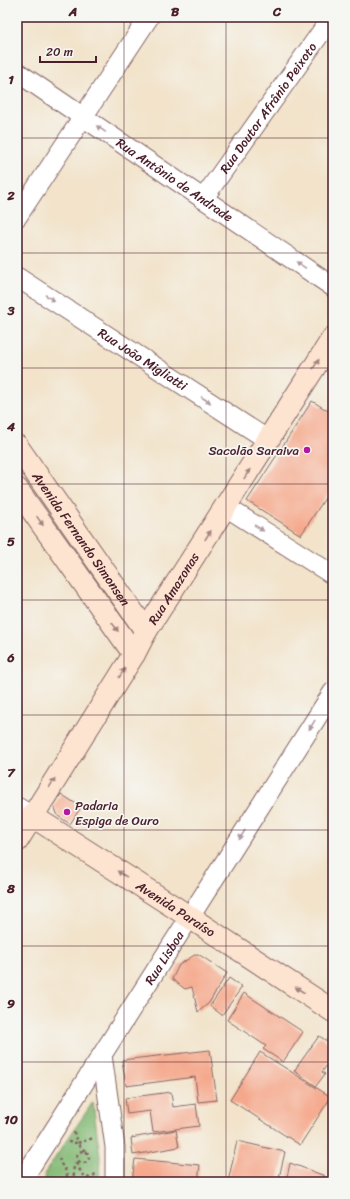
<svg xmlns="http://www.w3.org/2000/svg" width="350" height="1199" font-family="Sriracha,sans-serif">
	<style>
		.forest { fill: #84ba76; stroke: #676c50 }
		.building { fill: #f5a98c }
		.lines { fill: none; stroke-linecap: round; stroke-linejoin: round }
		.street-casing { stroke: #856463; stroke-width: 21 }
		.secondary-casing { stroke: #856463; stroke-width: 24 }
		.path { stroke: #856463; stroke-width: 2.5; stroke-dasharray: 3 3; stroke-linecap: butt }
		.street { stroke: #fff; stroke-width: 19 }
		.secondary { stroke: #fde4d1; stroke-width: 22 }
		.oneway { fill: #ae9aa0 }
		.oneway2 { fill: #a4827e }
		.grid { fill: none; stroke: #4a1f2b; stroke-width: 1; stroke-opacity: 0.55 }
		.poi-dot { fill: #b5179e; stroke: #f6f6f2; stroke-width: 1.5 }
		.labels { text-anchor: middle; stroke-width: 3.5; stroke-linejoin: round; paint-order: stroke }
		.street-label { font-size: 13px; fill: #4a1f2b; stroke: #f6f6f2 }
		.poi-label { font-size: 13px; fill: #4a1f2b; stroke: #f6f6f2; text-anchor: end }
		.neatline { fill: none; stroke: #4a1f2b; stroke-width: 1.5 }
		.grid-label { font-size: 13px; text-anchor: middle; font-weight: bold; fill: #4a1f2b }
	</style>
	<rect width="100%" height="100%" fill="#f6f6f2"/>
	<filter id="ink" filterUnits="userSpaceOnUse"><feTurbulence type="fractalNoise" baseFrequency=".025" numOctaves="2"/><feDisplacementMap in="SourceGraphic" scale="8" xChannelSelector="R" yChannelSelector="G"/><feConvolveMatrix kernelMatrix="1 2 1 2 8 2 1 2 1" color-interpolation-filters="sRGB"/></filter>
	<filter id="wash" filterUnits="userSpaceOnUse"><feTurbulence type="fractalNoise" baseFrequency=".012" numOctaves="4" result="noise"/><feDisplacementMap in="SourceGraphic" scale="16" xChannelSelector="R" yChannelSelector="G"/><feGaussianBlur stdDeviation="0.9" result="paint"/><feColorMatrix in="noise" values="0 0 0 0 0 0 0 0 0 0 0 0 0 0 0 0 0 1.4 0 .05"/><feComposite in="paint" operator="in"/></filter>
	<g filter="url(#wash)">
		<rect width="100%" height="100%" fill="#f2e3ca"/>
		<!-- forest -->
		<path class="forest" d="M93,1102L100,1157L99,1182H49L46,1180L44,1174Z"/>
		<g id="blocks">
			<!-- building -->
			<path class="building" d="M312,401L333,414V486L301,535L247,501Z
				M61,794L81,807L70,824L58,816L54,806Z
				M196,954H198L227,973L209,1003L198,1012L192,987L185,989L172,979L179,965Z
				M229,978L242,987L222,1015L210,1006Z
				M244,993L303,1032L283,1062L263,1049L266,1046L227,1020Z
				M319,1036L333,1045V1056L322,1072L325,1074L316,1086L294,1071Z
				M210,1050L217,1100L198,1102L195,1077L126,1086L122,1060Z
				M260,1052L331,1097L300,1145L230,1100Z
				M171,1092L173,1107L196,1104L199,1126L153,1132L150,1111L127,1114L125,1098Z
				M176,1130L179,1147L133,1155L131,1138Z
				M237,1141L285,1152L278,1182H228Z
				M135,1159L200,1165L198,1182H132Z
				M290,1163L325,1176L324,1182H286Z"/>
		</g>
	</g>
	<g filter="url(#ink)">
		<use href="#blocks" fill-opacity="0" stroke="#856463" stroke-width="1"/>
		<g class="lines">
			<!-- street casing -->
			<g class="street-casing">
				<g id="street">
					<path id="s1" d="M17,72L333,287"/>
					<path id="s2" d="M203,199L332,17"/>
					<path d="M17,217L149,17"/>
					<path id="s3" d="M17,277L268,440"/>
					<path d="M226,507L333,575"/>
					<path d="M17,807L32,816"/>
					<path d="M102,1055L115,1147V1182"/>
					<path id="s4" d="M21,1182L333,692"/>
				</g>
			</g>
			<!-- secondary casing -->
			<g class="secondary-casing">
				<g id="secondary">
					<path id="s5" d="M17,446L146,631"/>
					<path d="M17,489L134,654"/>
					<path id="s6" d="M32,816L174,907L333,1011"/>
					<path id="s7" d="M17,841L134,654L146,631L333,338"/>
				</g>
			</g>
			<!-- path -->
			<path class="path" d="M68,1142L77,1143L74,1132
				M85,1151L77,1143L94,1138
				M77 1157a6 6 0 1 1 12 0a6 6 0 1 1-12 0Z
				M59,1158L61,1164L65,1169L69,1182
				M77,1163C80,1172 83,1177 93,1179
				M73,1182C76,1174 70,1171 77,1162
				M92,1182L95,1173"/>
			<!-- street -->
			<use href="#street" class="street"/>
			<!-- secondary -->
			<use href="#secondary" class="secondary"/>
		</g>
		<!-- one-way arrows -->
		<defs><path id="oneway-solid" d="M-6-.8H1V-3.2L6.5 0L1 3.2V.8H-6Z"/></defs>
		<g class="oneway">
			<use href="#oneway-solid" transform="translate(101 129) rotate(-145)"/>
			<use href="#oneway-solid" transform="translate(301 265) rotate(-146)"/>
			<use href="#oneway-solid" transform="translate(50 298) rotate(33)"/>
			<use href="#oneway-solid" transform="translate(206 400) rotate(33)"/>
			<use href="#oneway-solid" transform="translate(259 528) rotate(32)"/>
			<use href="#oneway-solid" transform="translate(312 725) rotate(122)"/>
			<use href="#oneway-solid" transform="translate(242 835) rotate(122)"/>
		</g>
		<g class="oneway2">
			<use href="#oneway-solid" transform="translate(316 364) rotate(-58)"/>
			<use href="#oneway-solid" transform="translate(247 474) rotate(-58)"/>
			<use href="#oneway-solid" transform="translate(40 521) rotate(55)"/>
			<use href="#oneway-solid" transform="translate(208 535) rotate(-57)"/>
			<use href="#oneway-solid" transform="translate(115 627) rotate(55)"/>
			<use href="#oneway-solid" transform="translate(122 673) rotate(-58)"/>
			<use href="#oneway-solid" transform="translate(52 783) rotate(-58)"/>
			<use href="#oneway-solid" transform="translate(122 874) rotate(-148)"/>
			<use href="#oneway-solid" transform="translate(300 990) rotate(-147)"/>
		</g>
	</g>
	<!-- grid -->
	<path class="grid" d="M124,17V1182M226,17V1182M17,138H333M17,253H333M17,368H333M17,484H333M17,600H333M17,715H333M17,830H333M17,946H333M17,1062H333"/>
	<!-- markers -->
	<g class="poi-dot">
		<circle cx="307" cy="450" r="4"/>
		<circle cx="67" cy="812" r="4"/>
	</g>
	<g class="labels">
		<!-- street labels -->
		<g class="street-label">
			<text dy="5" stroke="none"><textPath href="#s2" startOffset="112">Rua Doutor Afrânio Peixoto</textPath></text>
			<text dy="5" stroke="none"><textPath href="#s1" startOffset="191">Rua Antônio de Andrade</textPath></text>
			<text dy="5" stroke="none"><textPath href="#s3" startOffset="150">Rua João Migliatti</textPath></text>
			<text dy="5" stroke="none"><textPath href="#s5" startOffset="113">Avenida Fernando Simonsen</textPath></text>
			<text dy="5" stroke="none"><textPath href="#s7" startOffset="297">Rua Amazonas</textPath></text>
			<text dy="5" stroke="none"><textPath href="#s6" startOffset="171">Avenida Paraíso</textPath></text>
			<text dy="5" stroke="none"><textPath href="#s4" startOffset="266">Rua Lisboa</textPath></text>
		</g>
		<!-- poi labels -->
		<g class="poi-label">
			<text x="299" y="455">Sacolão Saraiva</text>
			<text x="75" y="810" text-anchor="start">Padaria<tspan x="75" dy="15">Espiga de Ouro</tspan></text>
		</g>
	</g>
	<!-- margin -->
	<rect width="350" height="1199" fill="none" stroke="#f6f6f2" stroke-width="44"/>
	<!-- scale -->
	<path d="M40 56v6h56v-6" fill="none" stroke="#4a1f2b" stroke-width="2"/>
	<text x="46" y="56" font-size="12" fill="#4a1f2b" stroke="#f6f6f2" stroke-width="3" paint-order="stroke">20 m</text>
	<rect x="22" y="22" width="306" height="1155" class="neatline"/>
	<g class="grid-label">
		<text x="73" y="16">A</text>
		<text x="175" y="16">B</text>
		<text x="277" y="16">C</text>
		<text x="11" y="84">1</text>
		<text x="11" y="200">2</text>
		<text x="11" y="315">3</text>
		<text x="11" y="431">4</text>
		<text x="11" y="546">5</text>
		<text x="11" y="662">6</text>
		<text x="11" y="777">7</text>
		<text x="11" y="893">8</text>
		<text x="11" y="1008">9</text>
		<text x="11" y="1124">10</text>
	</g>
</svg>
